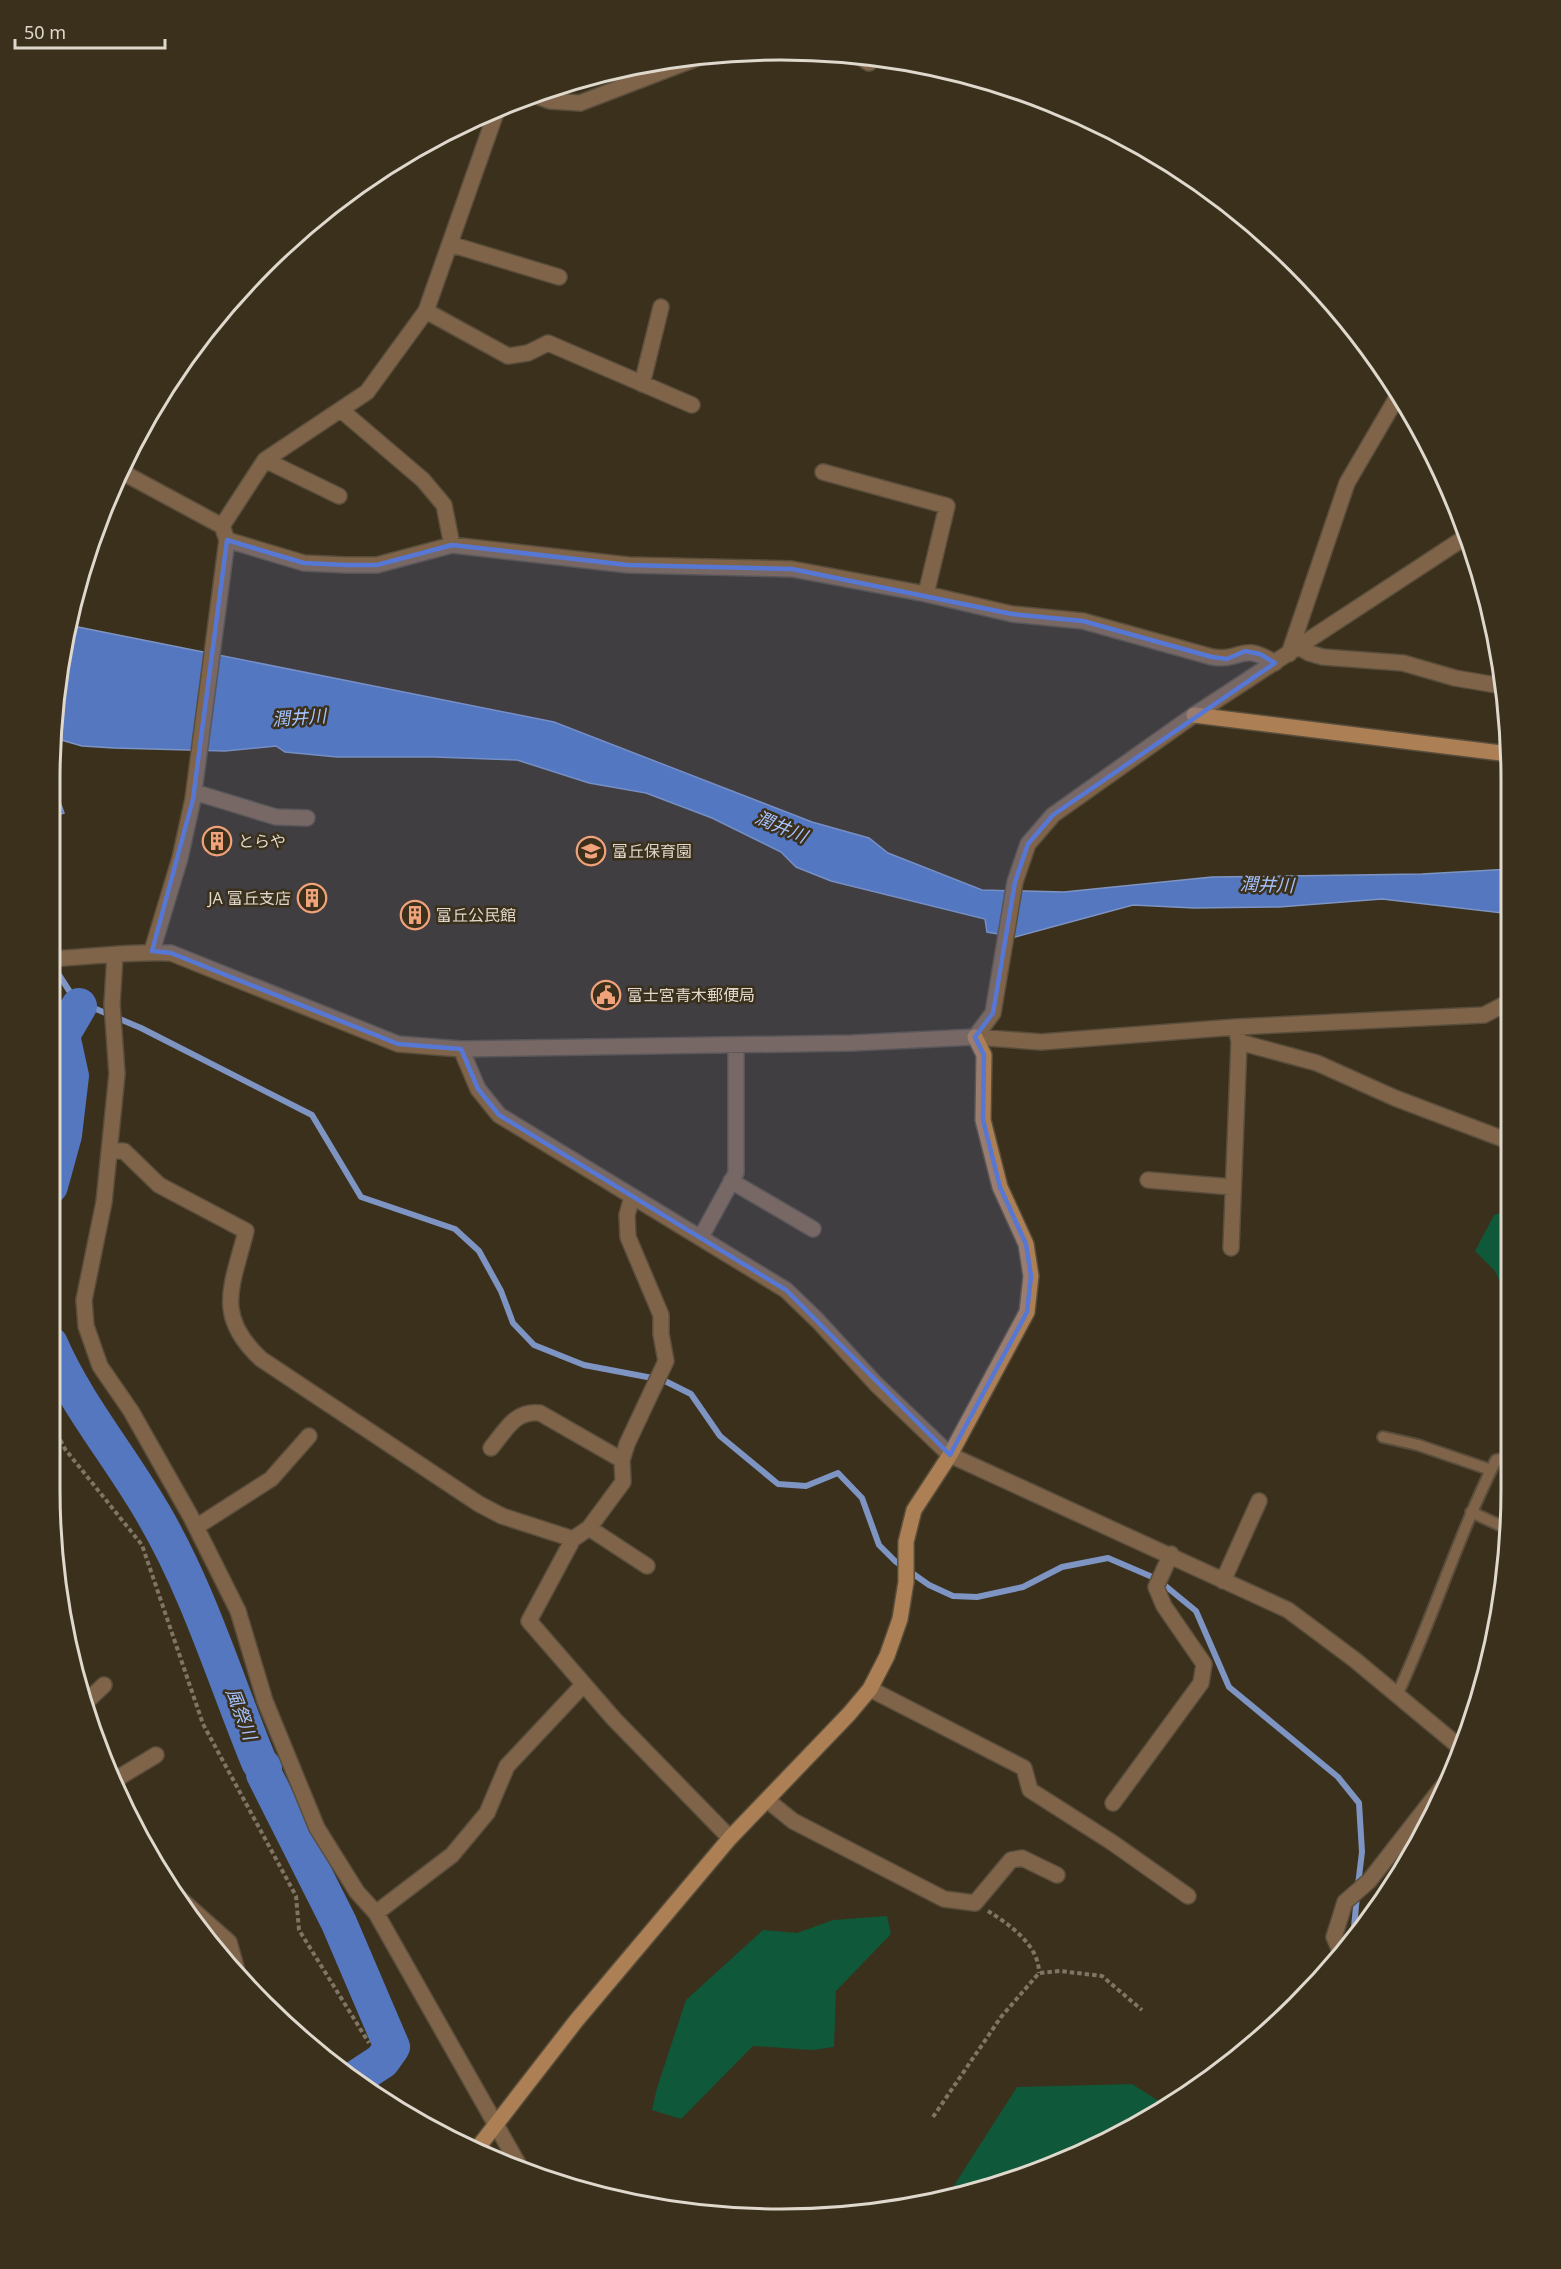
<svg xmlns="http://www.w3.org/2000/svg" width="1561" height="2269" font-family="'Noto Sans','Noto Sans JP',sans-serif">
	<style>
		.green { fill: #0f5839 }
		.water { fill: #5477bf; stroke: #7e94c3; stroke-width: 1.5 }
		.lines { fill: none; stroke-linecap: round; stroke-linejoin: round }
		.stream { stroke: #7e94c3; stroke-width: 6 }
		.river { stroke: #5477bf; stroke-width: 36 }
		.lane-casing { stroke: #594e3c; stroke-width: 14 }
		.street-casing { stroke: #594e3c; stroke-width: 18 }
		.secondary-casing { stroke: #594e3c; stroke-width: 18 }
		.path { stroke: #7e7564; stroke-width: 4; stroke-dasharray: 4.5 3; stroke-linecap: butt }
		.lane { stroke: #80644a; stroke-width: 10 }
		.street { stroke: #80644a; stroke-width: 15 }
		.secondary { stroke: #ac7f55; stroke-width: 15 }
		.marked { fill: #5777d4; fill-opacity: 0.2; stroke: #5777d4; stroke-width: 4.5; stroke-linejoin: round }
		.labels { text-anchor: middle; stroke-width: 5; stroke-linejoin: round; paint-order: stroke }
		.poi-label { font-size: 16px; fill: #dfd8cc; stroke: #3b301c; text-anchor: start }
		.water-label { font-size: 18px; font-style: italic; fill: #a4c2fc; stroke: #3b301c }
		.rim { fill: none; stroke: #dfd8cc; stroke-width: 3 }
	</style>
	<rect width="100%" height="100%" fill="#3b301c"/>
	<!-- green -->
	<path class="green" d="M1511,1209V1308L1495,1271L1475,1251L1494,1215Z
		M887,1916L891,1934L836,1991L834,2047L812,2050L753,2046L681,2119L652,2110L657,2088L686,2000L763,1930L797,1933L833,1920Z
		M1132,2084L1168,2107L1104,2144L950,2196L953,2187L1017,2087Z"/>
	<!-- water -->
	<path class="water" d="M68,625L554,722L812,822L869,838L888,853L982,890L1064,892L1212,877L1422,874L1511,869V914L1382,899L1279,907L1194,908L1133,905L1015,937L987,932L985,919L831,881L796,867L781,852L712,818L646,793L589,783L517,760L435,757H337L285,752L276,746L225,751L114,748L82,746L54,738L63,638Z
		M50,780L54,785L64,813L50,818Z"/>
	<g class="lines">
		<!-- stream -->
		<path class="stream" d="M50,961L79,1006L96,1009L141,1028L312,1115L361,1197L455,1229L479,1251L501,1291L513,1323L534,1345L584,1365L663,1380L691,1394L720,1436L778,1484L806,1486L838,1473L862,1498L879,1545L895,1561L929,1585L953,1596L977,1597L1023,1587L1062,1567L1108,1558L1157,1579L1196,1611L1229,1687L1338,1777L1359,1803L1362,1852L1358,1885
			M1357,1933L1354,1927L1357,1896"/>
		<!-- river -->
		<path class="river" d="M50,1186L64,1135L71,1076L62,1035L79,1006
			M50,1344C77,1406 121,1457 154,1515C199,1592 225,1679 259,1762L264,1768V1774L339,1923L392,2047L382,2061L353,2080"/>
		<!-- lane casing -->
		<g class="lane-casing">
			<path id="lane" d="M1383,1437L1418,1445L1491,1470
				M1471,1512L1508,1529
				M1397,1695C1433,1618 1458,1536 1496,1460L1511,1457"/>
		</g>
		<!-- street casing -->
		<g class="street-casing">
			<path id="street" d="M860,57L869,63
				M534,95L550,101L580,103L700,57
				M450,244L559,277
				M426,311L508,356L528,353L548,343L692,405
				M642,384L661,307
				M341,410L423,480L444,505L452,545
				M265,460L339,496
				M120,471L222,526L227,540L193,799L180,858L152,951
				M823,472L947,506L926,594
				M222,526L265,460L367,392L426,311L498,107
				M227,540L304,563L346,565H377L452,545L628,565L792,569L926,594L1012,614L1083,621L1212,657C1243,662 1240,641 1275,663
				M1299,647L1309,653L1323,657L1403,663L1455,678L1502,686
				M1289,654L1347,483L1399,394
				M194,792L276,817L307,818
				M115,956L112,1004L117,1074L104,1202L84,1300L86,1326L100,1366L131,1411L191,1517L238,1611L265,1701L317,1828L357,1892L376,1913L521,2169
				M50,959C90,957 132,951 171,953L398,1044L461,1049L852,1043L975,1037L1041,1042L1236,1027L1239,1042L1317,1063L1395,1098L1511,1142
				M1236,1027L1484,1015L1511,1001
				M975,1037L993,1013L1015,882L1028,844L1053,815L1194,715L1464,538
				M461,1049L478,1089L499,1115L786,1290L818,1321L876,1384L950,1455L1288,1610L1355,1660L1462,1749
				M110,1151H124L159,1185L246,1231C232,1287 214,1315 261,1359L479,1504L502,1516L573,1539L589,1528L623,1482L622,1460L627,1444L666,1361L661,1334V1315L628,1237L627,1215L632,1197
				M1148,1180L1232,1187
				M731,1181L813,1229
				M701,1237L736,1173V1045
				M1231,1248L1239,1042
				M491,1448C506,1430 515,1410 540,1413L622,1460
				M196,1527L271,1479L309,1436
				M589,1528L647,1566
				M573,1539L529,1621L614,1719L730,1838
				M1223,1581L1259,1501
				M870,1689L1024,1768L1030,1790L1113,1843L1188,1896
				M84,1704L104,1685
				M113,1781L156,1755
				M767,1800L793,1821L944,1899L975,1903L1011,1860L1022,1858L1057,1875
				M1113,1803L1201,1683L1204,1664L1164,1606L1156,1587L1171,1554
				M169,1889L229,1942L236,1967
				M376,1913L452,1855L487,1813L507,1766L584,1684
				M1341,1953L1334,1937L1345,1902L1369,1881L1454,1772"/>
		</g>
		<!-- secondary casing -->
		<g class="secondary-casing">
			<path id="secondary" d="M1194,715L1509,754
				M476,2150L576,2021L730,1838L849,1714L870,1689L887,1656L900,1619L906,1582V1542L914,1510L950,1455L1027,1312L1031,1276L1026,1244L1000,1187L983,1120L984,1055L975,1037"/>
		</g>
		<!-- path -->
		<path class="path" d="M50,1420L65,1449L142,1545L203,1724L296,1896L299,1930L369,2043
			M988,1911C1010,1925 1039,1945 1039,1973
			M933,2117L1001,2017L1039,1973L1060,1971L1102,1976L1142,2010"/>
		<!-- lane -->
		<use href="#lane" class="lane"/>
		<!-- street -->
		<use href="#street" class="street"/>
		<!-- secondary -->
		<use href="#secondary" class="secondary"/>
	</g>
	<!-- marked area -->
	<path class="marked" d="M227,540L304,563L346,565H377L452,545L628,565L792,569L1012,614L1083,621L1212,657L1227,659L1245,651L1260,654L1275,663L1053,815L1028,844L1015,882L993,1013L975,1037L984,1055L983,1120L1000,1187L1026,1244L1031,1276L1027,1312L950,1455L786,1290L499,1115L478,1089L461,1049L398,1044L171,953L152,951L193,799Z"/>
	<!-- icons -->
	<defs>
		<g id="building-ring" transform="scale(1.5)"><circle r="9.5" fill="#3b301c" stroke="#f0a27a" stroke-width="1.5"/><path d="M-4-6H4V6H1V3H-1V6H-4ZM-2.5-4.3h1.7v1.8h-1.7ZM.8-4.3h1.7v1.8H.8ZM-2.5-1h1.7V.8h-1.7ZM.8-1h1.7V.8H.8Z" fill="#f0a27a"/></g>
		<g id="school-ring" transform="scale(1.5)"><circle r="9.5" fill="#3b301c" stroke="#f0a27a" stroke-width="1.5"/><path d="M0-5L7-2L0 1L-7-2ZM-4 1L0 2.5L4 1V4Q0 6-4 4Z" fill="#f0a27a"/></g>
		<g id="civic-ring" transform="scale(1.5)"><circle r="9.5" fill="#3b301c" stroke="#f0a27a" stroke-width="1.5"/><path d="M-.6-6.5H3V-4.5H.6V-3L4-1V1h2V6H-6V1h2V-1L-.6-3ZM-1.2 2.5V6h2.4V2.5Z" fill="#f0a27a"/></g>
	</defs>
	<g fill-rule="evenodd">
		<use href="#building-ring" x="217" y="841"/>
		<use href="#school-ring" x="591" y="851"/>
		<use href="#building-ring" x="312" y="898"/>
		<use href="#building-ring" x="415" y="915"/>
		<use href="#civic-ring" x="606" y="995"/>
	</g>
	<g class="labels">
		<!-- poi labels -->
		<g class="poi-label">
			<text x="238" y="847">とらや</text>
			<text x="612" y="857">富丘保育園</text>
			<text x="291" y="904" text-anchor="end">JA 富丘支店</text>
			<text x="436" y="921">富丘公民館</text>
			<text x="627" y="1001">富士宮青木郵便局</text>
		</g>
		<!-- water labels -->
		<g class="water-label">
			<text transform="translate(299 718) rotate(-4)" y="6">潤井川</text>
			<text transform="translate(781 827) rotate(23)" y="6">潤井川</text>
			<text transform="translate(1267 885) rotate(2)" y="6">潤井川</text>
			<text transform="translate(241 1714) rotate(69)" y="6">風祭川</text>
		</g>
	</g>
	<!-- crop -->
	<path d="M0 0H1561V2269H0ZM780 60H781A720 720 0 0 1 1501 780V1489A720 720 0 0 1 781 2209H780A720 720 0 0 1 60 1489V780A720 720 0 0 1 780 60Z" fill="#3b301c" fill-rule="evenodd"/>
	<path class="rim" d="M780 60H781A720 720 0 0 1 1501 780V1489A720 720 0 0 1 781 2209H780A720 720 0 0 1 60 1489V780A720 720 0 0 1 780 60Z"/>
	<!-- scale -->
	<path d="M15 39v9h150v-9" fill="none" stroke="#dfd8cc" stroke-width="3"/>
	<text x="24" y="39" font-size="18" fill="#dfd8cc" stroke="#3b301c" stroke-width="4.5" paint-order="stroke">50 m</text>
</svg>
